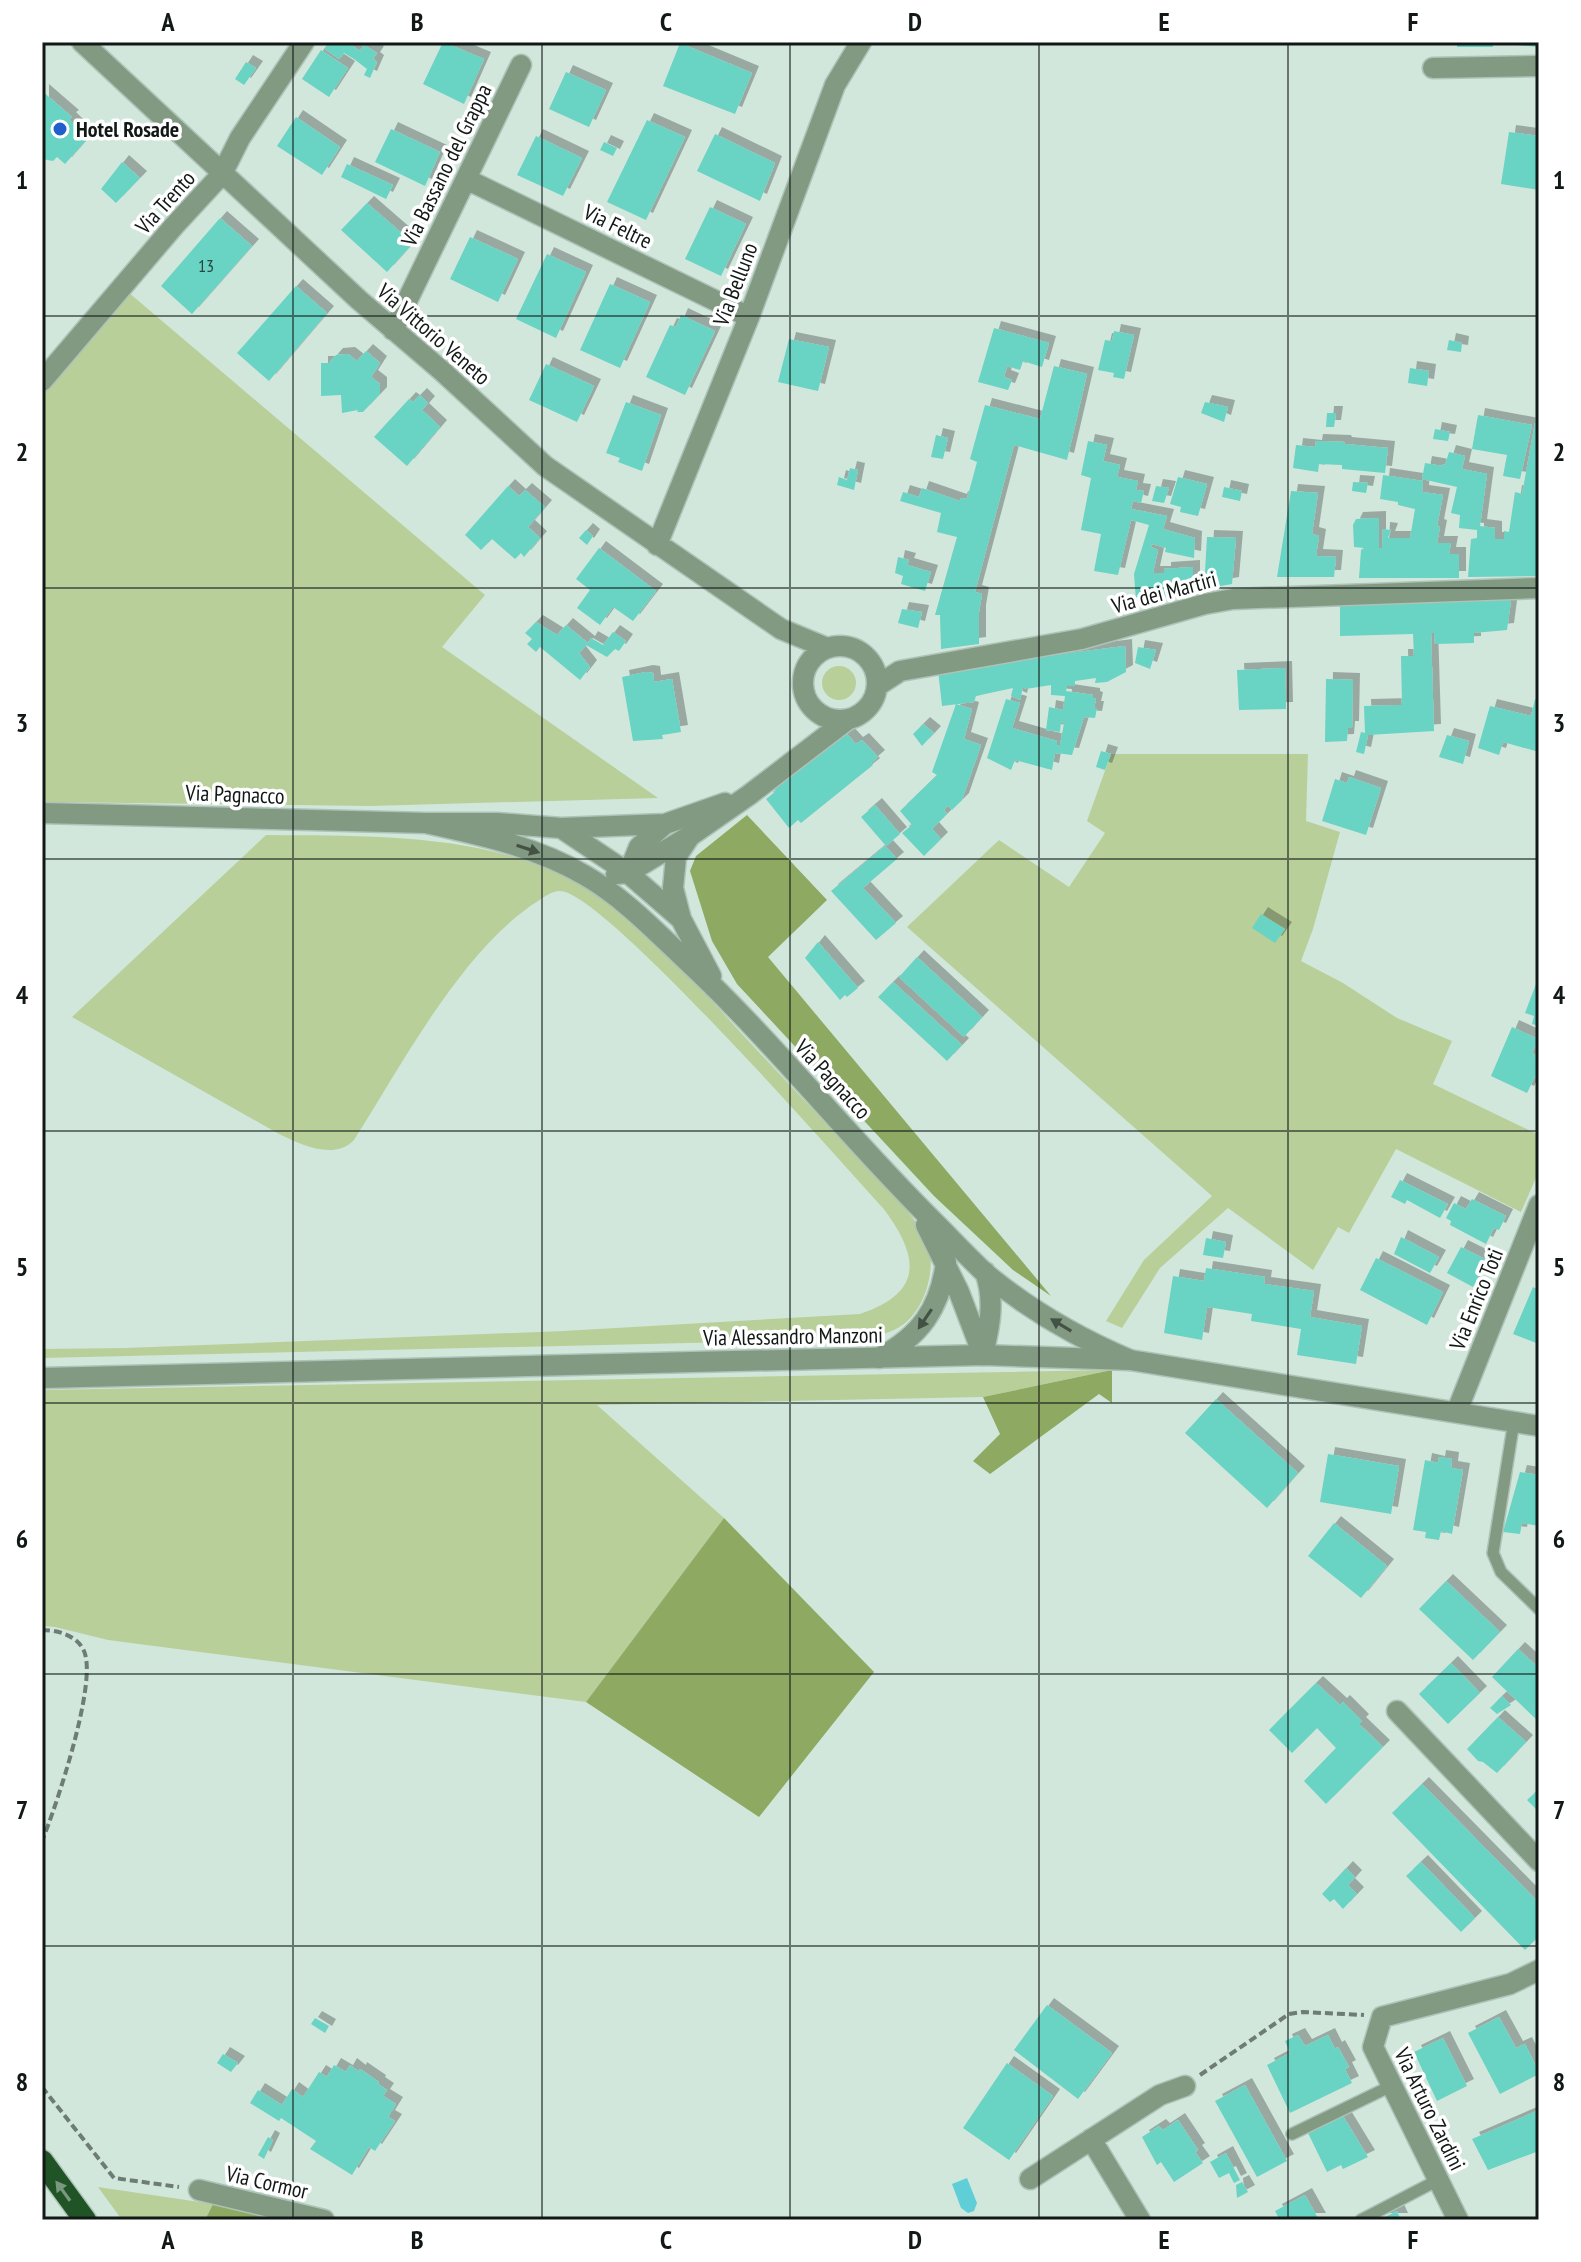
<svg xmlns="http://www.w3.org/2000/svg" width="1581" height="2262" font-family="'PT Sans Narrow',sans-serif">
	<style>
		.green { fill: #b9cf99 }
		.forest { fill: #8ea962 }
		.water { fill: #60ced7 }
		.building { fill: #69d3c4; filter: url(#shadow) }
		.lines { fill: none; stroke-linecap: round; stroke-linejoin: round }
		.service-casing { stroke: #aec2b8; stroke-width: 14 }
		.minor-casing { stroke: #aec2b8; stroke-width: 23 }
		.tertiary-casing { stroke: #aec2b8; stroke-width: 23 }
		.trunk-casing { stroke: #aec2b8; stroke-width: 25 }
		.path { stroke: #6e7c76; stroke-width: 4; stroke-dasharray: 8 4; stroke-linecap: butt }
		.service { stroke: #829a82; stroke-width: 11 }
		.minor { stroke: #829a82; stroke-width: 20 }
		.tertiary { stroke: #829a82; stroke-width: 20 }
		.trunk { stroke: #205426; stroke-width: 22 }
		.oneway { fill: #445246 }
		.oneway2 { fill: #79987d }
		.grid { fill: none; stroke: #111815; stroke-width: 2; stroke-opacity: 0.55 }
		.poi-dot { fill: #205fcc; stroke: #fff; stroke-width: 3 }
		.labels { text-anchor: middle; stroke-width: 7; stroke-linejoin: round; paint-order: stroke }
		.number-label { font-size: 18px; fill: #274741 }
		.poi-label { font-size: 22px; font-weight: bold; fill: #111815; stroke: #fff; text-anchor: start }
		.street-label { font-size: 22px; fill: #111815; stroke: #fff }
		.neatline { fill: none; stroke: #111815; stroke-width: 3 }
		.grid-label { font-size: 26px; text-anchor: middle; font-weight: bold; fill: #111815 }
	</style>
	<defs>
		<filter id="shadow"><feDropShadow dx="7" dy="-7" stdDeviation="0" flood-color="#0004"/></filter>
	</defs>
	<rect width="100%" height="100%" fill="#d1e7dc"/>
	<!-- green -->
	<path class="green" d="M128,292L485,595L442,647L658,798L370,806L42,802V396Z
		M822 683a17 17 0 1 1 34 0a17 17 0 1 1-34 0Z
		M1111,754H1308L1306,821L1340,832L1313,929L1301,961L1343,983L1397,1018L1452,1041L1433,1084L1539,1135V1171L1521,1212L1396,1149L1349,1233L1338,1227L1313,1270L1228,1208L1160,1268L1122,1328L1106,1321L1144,1260L1212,1196L907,927L999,840L1069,887L1105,833L1087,821Z
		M266,835C361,836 456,833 547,868C629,900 686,974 744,1036C798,1094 852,1151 906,1209C914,1220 925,1233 929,1247C936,1275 922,1318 894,1330C883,1335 869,1337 857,1339L42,1358V1349L125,1348L563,1331L860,1314C925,1292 919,1256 883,1208C841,1162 602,890 560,891C552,891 544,897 538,901C462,949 402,1065 354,1140C334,1161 300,1144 279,1134L72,1017Z
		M1112,1370L983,1397L597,1405L724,1518L586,1702L108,1640L55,1627L42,1626V1390Z
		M98,2187L213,2204L205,2220H122Z"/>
	<!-- forest -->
	<path class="forest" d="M747,815L827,900L768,957L1051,1296L1013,1270L934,1196L737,984L712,941L690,871L696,856Z
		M1112,1370V1403L1099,1394L990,1474L973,1461L1000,1434L983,1397Z
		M724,1518L874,1672L759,1817L586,1702Z
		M213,2204L284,2220H205Z"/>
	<!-- water -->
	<path class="water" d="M967,2178L977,2203L974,2211L968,2213L961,2208L952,2184Z"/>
	<!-- building -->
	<path class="building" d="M330,42H347L360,51L364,45L377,53L373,59L377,62L370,78L364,75L367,69L354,59L344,53L339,59L325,49Z
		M443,42L484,59L464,104L423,84Z
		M1457,42H1493V47H1457Z
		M1516,42H1539V47L1516,45Z
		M680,43L752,73L735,114L663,86Z
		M321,50L348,68L329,97L302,79Z
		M246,62L256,68L244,85L235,79Z
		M566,72L606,90L589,127L549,109Z
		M42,91L72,117L69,119L88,138L65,164L57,157L53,161L42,159Z
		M296,117L340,147L322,175L277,146Z
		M647,120L685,137L646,220L607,202Z
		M391,129L440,152L425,186L375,162Z
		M1509,132L1539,136V190L1501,184Z
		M715,134L775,163L760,201L697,171Z
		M536,136L582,158L563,196L517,175Z
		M604,142L617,148L613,156L600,150Z
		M122,162L140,178L116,203L101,189Z
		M347,164L393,185L386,199L341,177Z
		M367,203L413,243L387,272L341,230Z
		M710,207L746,224L721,276L685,259Z
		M220,218L252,246L192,314L161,286Z
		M470,237L518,259L498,302L450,279Z
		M547,254L586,272L556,338L516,319Z
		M610,284L650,302L620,368L580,350Z
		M296,286L327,313L269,381L237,353Z
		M681,315L715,331L685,395L646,377L670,325L676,327Z
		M994,328L1049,343L1042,367L1023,361L1020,370L1007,366L1004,377L1012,380L1008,390L978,382Z
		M1114,331L1134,335L1124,379L1113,377L1114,373L1098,370L1105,340L1112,341Z
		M789,339L829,347L818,391L778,382Z
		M1449,340L1462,343L1461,352L1447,350Z
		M366,351L380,363L371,377L380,384V394L363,412H357L358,410L342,413L341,395L321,396V363H329L336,355L348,354L357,361Z
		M546,364L594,386L577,422L529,400Z
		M1054,366L1087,374L1067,460L1014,445L975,592L982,594L979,612V644L941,649L940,615H935L957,537L937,532L941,513L900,501L903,492L919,497L922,488L960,501L961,498L967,499L977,462L970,459L985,405L1040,419Z
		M1410,368L1429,371L1427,386L1408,383Z
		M420,395L428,403L422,410L440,427L407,466L374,437L409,399L413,402Z
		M626,402L661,415L642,471L618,462L620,458L606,453Z
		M1205,402L1228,407L1224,422L1201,413Z
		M1537,412L1539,576L1468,577L1471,539L1477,538V530L1459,528L1460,515L1451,513L1457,487L1422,479L1425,463L1442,466V464L1445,465L1449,452L1465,456L1462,469L1487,474L1480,526L1495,528V539H1504V531L1509,532L1515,492L1522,494Z
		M1327,413H1336L1334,427H1326Z
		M1478,415L1532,425L1520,479L1503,476L1507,455L1472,449Z
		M1435,429L1450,432L1448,441L1433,439Z
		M936,435L948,438L943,459L931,457Z
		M1088,441L1107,445L1103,461L1120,465L1117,477L1138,481L1136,490L1144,491L1141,503L1133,501L1131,509L1167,516L1163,529L1195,538L1194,558L1165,552L1166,548L1152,544L1151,547L1158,550L1153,573H1164V569L1193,567V592L1136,601L1134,574L1149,525L1131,520L1118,575L1094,571L1101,534L1081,530L1091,478L1081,475Z
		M1316,441L1344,442L1345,444L1388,448L1385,473L1342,469V465L1319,464L1318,472L1293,468L1296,445L1315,447Z
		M850,468L858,470L854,490L837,485L839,477L847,480Z
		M1383,475L1423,481L1422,492L1443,495L1437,526L1440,527L1437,543H1451L1449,554H1459V578H1359L1361,550L1364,548L1354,547L1353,525L1356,519L1379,518V548H1382L1383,529L1391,530L1388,538H1410L1415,509L1398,505V502L1380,499Z
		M1178,477L1207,484L1198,516L1180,512L1181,507L1170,504Z
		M1353,482L1368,483L1366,493L1352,491Z
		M508,486L519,496L525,490L545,507L528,527L540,538L524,557L521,553L515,559L492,539L481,550L465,535Z
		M1156,486L1169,488L1164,503L1152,501Z
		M1224,487L1242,491L1240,501L1222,497Z
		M1291,491L1318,493L1312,534L1319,536L1316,556L1336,557L1334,577H1277Z
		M586,530L593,536L587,545L579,538Z
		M1207,537L1236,538L1232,584L1204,589Z
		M599,548L656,591L633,621L613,607L600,625L577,608L590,590L576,579Z
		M898,557L909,560L907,565L931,572L925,591L901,584L903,576L895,573Z
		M1511,600L1507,630L1474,633V643L1435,644L1434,633H1431L1434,731L1368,735L1364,754L1356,752L1361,732L1365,733L1364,706L1402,705L1401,656H1414L1413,634L1340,636V605Z
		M902,609L922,612L918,628L898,623Z
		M536,622L557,635L566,625L588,643L591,638L603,645L613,632L626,641L619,651L615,649L607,657L586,645L579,653L590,667L580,680L540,647L536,652L527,644L532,639L525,633Z
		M1125,646L1126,672L1107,682L1095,683L1096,678L1075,681V686H1067L1066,691L1093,695V698L1096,699L1094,708H1097L1095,718L1084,717L1072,755L1055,753L1052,770L1015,760L1011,770L987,758L1006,699L1020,703L1012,728L1057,741V745H1060L1064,723L1061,722L1060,732L1046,730L1049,707L1063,710L1065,696L1051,695V685L1026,689L1023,687L1020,700L1011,696L1013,688L976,696L974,702L942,706L938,670Z
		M1138,647L1156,650L1150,669L1135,663Z
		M1285,668L1286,709L1239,710L1237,670Z
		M646,672L653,673L654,682L672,679L681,732L662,735L663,739L633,741L622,677Z
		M1326,679L1353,680L1352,728H1348L1347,741L1325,742Z
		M1535,699L1539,701V752L1503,742L1499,755L1478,748L1490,706L1531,716Z
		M956,704L972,709L964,739L981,745L962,800L952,810L948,806L944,810L947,814L932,829L941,839L924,856L902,833L912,825L900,811L937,775L932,772Z
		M923,724L934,733L922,746L913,734Z
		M844,731L856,744L862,740L878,757L871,763L873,765L801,823L798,820L789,828L766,799L776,791L774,789Z
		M1447,735L1469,741L1463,764L1439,757Z
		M1101,751L1111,754L1105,770L1096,767Z
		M1349,777L1381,788L1366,835L1322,821L1335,779L1347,783Z
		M875,805L900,834L886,846L861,817Z
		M885,846L897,859L863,888L896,923L876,940L831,891Z
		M1261,914L1285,929L1275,943L1252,928Z
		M818,942L858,988L847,997L845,995L840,1000L805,958Z
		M917,957L982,1017L964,1037L899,977Z
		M1539,976V1026L1532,1024L1534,1016L1525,1013Z
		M893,982L962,1045L947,1061L878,997Z
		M1512,1027L1538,1039L1532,1053L1538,1056L1535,1063L1539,1064V1069L1527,1093L1491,1076Z
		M1400,1180L1448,1204L1440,1218L1407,1200L1405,1204L1391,1197Z
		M1472,1199L1506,1216L1499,1230L1494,1228L1486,1244L1450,1225L1451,1221L1446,1218L1454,1203L1466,1209Z
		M1401,1237L1439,1257L1430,1273L1394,1254Z
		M1206,1238L1226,1242L1223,1258L1203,1255Z
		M1461,1247L1487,1260L1473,1287L1447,1273Z
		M1376,1258L1443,1292L1427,1325L1360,1290Z
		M1206,1268L1265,1277L1264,1284L1314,1291L1310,1317L1362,1326L1356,1364L1297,1355L1301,1329L1251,1321L1252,1314L1207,1307L1202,1340L1164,1333L1173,1276L1204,1281Z
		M1533,1287L1539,1290V1344L1513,1334Z
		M1216,1399L1298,1473L1267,1508L1185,1433Z
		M1328,1454L1399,1466L1391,1514L1320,1502Z
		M1439,1457L1452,1459L1451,1468L1463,1470L1452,1534L1441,1531L1439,1540L1425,1538L1426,1532L1413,1530L1425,1460L1438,1463Z
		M1520,1472L1539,1475V1526L1522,1523L1520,1534L1503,1532Z
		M1334,1523L1387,1566L1361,1598L1308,1556Z
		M1446,1581L1500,1632L1473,1660L1419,1609Z
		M1518,1649L1539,1668V1722L1492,1677Z
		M1451,1663L1480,1693L1448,1724L1419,1694Z
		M1316,1683L1340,1705L1343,1702L1362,1721L1359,1724L1383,1747L1326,1804L1304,1781L1336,1748L1317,1728L1292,1753L1269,1730Z
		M1502,1696L1511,1705L1497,1714L1490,1708Z
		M1498,1717L1526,1742L1497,1773L1483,1762L1478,1761L1467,1749Z
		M1422,1784L1539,1903V1936L1525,1950L1392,1813Z
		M1539,1789V1812L1527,1800Z
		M1421,1862L1475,1918L1461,1932L1406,1876Z
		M1346,1868L1355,1877L1348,1885L1357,1894L1343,1909L1334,1899L1330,1902L1322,1894Z
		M1047,2005L1112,2053L1078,2099L1014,2050Z
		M1499,2017L1516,2048L1525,2044L1539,2072V2074L1500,2094L1468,2033Z
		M315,2018L329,2026L325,2033L311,2024Z
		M1298,2035L1305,2046L1328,2035L1335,2049L1338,2047L1349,2067L1345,2069L1352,2083L1290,2113L1267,2065L1290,2053L1285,2041Z
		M1443,2038L1467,2086L1437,2101L1414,2052Z
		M223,2054L238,2063L231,2072L217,2063Z
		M1007,2063L1053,2096L1009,2160L963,2128Z
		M334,2065L346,2072L350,2065L359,2072L360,2069L379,2082L378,2084L387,2090L383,2096L396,2104L388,2117L395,2121L375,2151L369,2147L352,2175L310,2149L316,2141L281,2118L279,2121L250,2103L258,2090L282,2105L292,2089L303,2097L319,2072L327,2077Z
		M1245,2085L1287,2161L1257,2177L1215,2101Z
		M1539,2110V2151L1488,2170L1472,2139Z
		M1343,2116L1368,2157L1343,2169L1341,2165L1327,2172L1308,2133Z
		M1178,2120L1198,2150L1195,2152L1203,2163L1174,2182L1161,2162L1157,2165L1142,2137L1159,2126L1163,2130Z
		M268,2137L273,2140L264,2159L258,2155Z
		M1226,2153L1240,2180L1234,2183L1229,2173L1219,2178L1210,2162Z
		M1242,2182L1248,2192L1237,2198L1236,2185Z
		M1305,2195L1319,2220H1280L1275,2211Z
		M1397,2211L1401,2220H1370L1381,2214L1383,2218Z"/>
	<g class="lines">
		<!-- service casing -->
		<g class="service-casing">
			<path id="service" d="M1514,1421L1493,1553L1501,1572L1539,1609
				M1292,2134L1391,2086
				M1361,2220L1438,2180"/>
		</g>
		<!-- minor casing -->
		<g class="minor-casing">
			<path id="minor" d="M82,42L359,300L442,371L545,466L781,629L827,648
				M1433,68L1539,66
				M466,179L749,317
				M393,330L521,65
				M42,381L174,226L222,174L240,138L304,42
				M657,545L749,317L835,85L861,42
				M803 683a37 37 0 1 1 74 0a37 37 0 1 1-74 0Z
				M877,686L900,671L1082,639L1205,604L1233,599L1539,588
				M42,813L426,823H497L561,828L628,873L681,919
				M426,823C481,835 537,847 586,876C624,898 656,932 688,962C776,1044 851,1141 938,1226C953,1241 969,1258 985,1273C1028,1309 1078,1338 1130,1360
				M561,828L665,824L725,803
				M616,874L628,873L686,838
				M628,874L639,847L665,824
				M711,976L681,919L673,888L676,857L690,836L749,795L847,720
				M926,1225L959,1292L983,1355
				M983,1354C990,1326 995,1299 985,1272
				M879,1358C920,1336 940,1309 946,1262
				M1457,1411L1539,1205
				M1397,1711L1539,1861
				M1091,2139L1140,2220
				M1030,2179L1160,2095L1185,2086
				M199,2190L324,2220
				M1458,2220L1373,2047L1382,2017L1510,1984L1539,1970"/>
		</g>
		<!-- tertiary casing -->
		<g class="tertiary-casing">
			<path id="tertiary" d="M42,1378L983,1355L1130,1360L1539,1426"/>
		</g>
		<!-- trunk casing -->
		<g class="trunk-casing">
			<path id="trunk" d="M42,2161L85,2220"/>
		</g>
		<!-- path -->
		<path class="path" d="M42,1630C57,1630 77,1635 84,1651C98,1682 56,1807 42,1841
			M1200,2075L1289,2014L1303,2012L1364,2015
			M42,2087L114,2178L179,2187"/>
		<!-- service -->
		<use href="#service" class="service"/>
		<!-- minor -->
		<use href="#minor" class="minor"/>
		<!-- tertiary -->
		<use href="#tertiary" class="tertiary"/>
		<!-- trunk -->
		<use href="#trunk" class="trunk"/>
	</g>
	<!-- one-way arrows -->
	<defs><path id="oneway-solid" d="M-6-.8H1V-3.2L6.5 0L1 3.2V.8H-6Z" transform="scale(2)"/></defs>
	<g class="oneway">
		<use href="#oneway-solid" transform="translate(528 849) rotate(18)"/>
		<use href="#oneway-solid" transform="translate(925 1319) rotate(124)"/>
		<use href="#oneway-solid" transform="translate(1061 1325) rotate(-149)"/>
	</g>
	<use class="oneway2" href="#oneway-solid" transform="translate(63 2191) rotate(-126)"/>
	<!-- grid -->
	<path class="grid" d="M293,42V2220M542,42V2220M790,42V2220M1039,42V2220M1288,42V2220M42,316H1539M42,588H1539M42,859H1539M42,1131H1539M42,1403H1539M42,1674H1539M42,1946H1539"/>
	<!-- markers -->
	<circle class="poi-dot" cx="60" cy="129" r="8"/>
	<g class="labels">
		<!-- number labels -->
		<g class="number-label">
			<text x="206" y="272">13</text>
		</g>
		<!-- poi labels -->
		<g class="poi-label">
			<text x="76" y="137">Hotel Rosade</text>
		</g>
		<!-- street labels -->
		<g class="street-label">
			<text transform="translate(446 165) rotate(-64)" y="8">Via Bassano del Grappa</text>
			<text transform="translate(165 202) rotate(-48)" y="8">Via Trento</text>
			<text transform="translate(618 226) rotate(26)" y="8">Via Feltre</text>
			<text transform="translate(735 284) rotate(-69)" y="8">Via Belluno</text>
			<text transform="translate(434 334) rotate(41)" y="8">Via Vittorio Veneto</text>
			<text transform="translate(1164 592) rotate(-15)" y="8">Via dei Martiri</text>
			<text transform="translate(235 794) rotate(2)" y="8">Via Pagnacco</text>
			<text transform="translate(833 1079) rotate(47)" y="8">Via Pagnacco</text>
			<text transform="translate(1476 1299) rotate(-68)" y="8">Via Enrico Toti</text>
			<text transform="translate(793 1336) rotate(-1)" y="8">Via Alessandro Manzoni</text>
			<text transform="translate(1430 2109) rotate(64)" y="8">Via Arturo Zardini</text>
			<text transform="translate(267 2182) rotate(13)" y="8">Via Cormor</text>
		</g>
	</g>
	<!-- border -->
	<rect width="1581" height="2262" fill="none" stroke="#ffffff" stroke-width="88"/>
	<rect x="44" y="44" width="1493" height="2174" class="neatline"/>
	<g class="grid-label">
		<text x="168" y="31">A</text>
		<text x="417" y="31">B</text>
		<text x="666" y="31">C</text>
		<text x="915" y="31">D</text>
		<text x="1164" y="31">E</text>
		<text x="1413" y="31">F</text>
		<text x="22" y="189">1</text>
		<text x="1559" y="189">1</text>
		<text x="22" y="461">2</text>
		<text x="1559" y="461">2</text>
		<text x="22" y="732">3</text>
		<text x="1559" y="732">3</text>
		<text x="22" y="1004">4</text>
		<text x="1559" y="1004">4</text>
		<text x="22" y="1276">5</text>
		<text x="1559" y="1276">5</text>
		<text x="22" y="1548">6</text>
		<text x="1559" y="1548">6</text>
		<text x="22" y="1819">7</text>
		<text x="1559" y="1819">7</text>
		<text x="22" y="2091">8</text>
		<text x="1559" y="2091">8</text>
		<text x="168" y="2249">A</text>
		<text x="417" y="2249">B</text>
		<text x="666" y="2249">C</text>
		<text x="915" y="2249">D</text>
		<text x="1164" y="2249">E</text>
		<text x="1413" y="2249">F</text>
	</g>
</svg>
